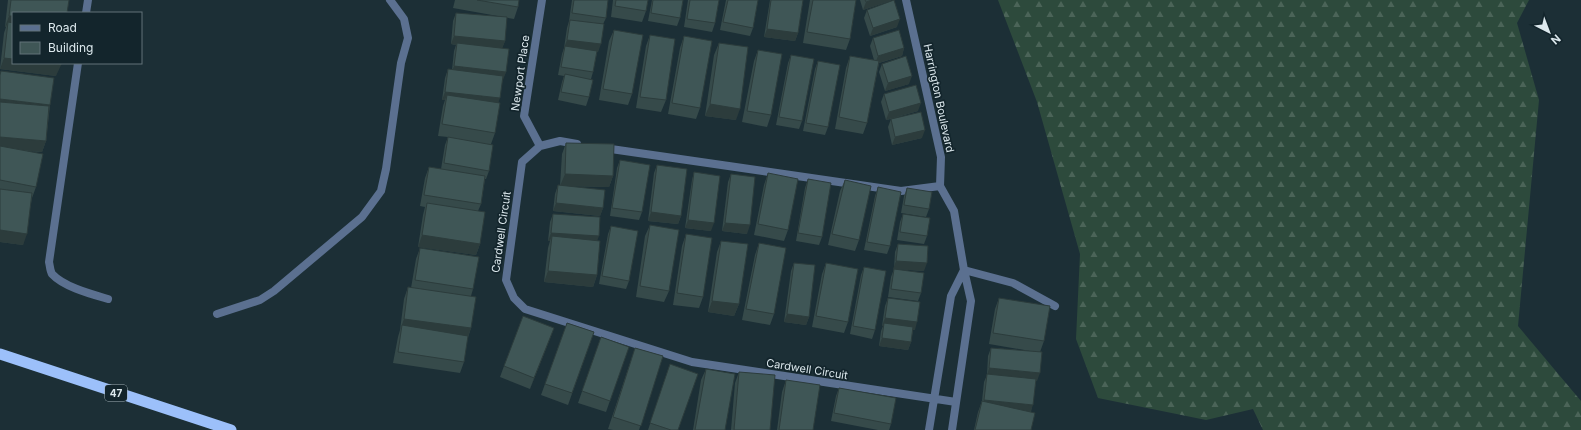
<svg xmlns="http://www.w3.org/2000/svg" width="1581" height="430" font-family="Inter,sans-serif">
	<style>
		.forest { fill: url(#forest-firs) }
		.lines { fill: none; stroke-linecap: round; stroke-linejoin: round }
		.service { stroke: #5b7090; stroke-width: 8 }
		.minor { stroke: #5b7090; stroke-width: 8 }
		.trunk { stroke: #9cc0fa; stroke-width: 11 }
		.wall { fill: #364a4a }
		.shaded-wall { fill: #2c3c3c }
		.building { fill: #3f5656; stroke: #2c3c3c }
		.labels { text-anchor: middle; stroke-width: 3.5; stroke-linejoin: round; paint-order: stroke }
		.shield { fill: #13252c; stroke: #a0aeb3; stroke-width: 1 }
		.shield-label { font-size: 10px; font-weight: bold; fill: #dce8ed }
		.street-label { font-size: 11px; fill: #dce8ed; stroke: #13252c }
	</style>
	<defs>
		<pattern id="forest-firs" width="22" height="20" patternUnits="userSpaceOnUse"><rect width="22" height="20" fill="#2d4a3c"/><path d="M5 1l3.5 6h-7zM16 11l3.5 6h-7z" fill="#4b6458"/></pattern>
	</defs>
	<rect width="100%" height="100%" fill="#1c2f36"/>
	<!-- forest -->
	<path class="forest" d="M998,0H1529L1517,23L1539,100L1518,326L1581,401V430H1263L1253,409L1206,420L1098,398L1076,339L1080,254L1037,102Z"/>
	<g class="lines">
		<!-- service -->
		<path class="service" d="M86,13L88,0
			M78,63L49,262C50,266 50,271 52,274C64,287 91,294 108,299
			M217,314L260,300L274,291L362,217L381,191L386,169L401,63L408,38L404,19L390,0"/>
		<!-- minor -->
		<path class="minor" d="M906,0L941,157L940,186L954,211L964,270L971,301L952,430
			M577,144L560,141L540,146L522,162L506,280L514,298L525,309L692,362L956,402
			M540,146L524,116L542,0
			M604,148L901,191L940,186
			M964,270L1013,283L1055,306
			M929,430L951,296L964,270"/>
		<!-- trunk -->
		<path class="trunk" d="M0,354L231,430"/>
	</g>
	<!-- wall -->
	<path class="wall" d="M8,0H69L13,13L56,76L0,69L4,33L6,27H5Z
		M455,0H519L518,7L514,19L453,8Z
		M572,0H608L606,18L603,24L598,52H597L593,72L591,79L589,97L586,106L558,100L562,82L564,76L558,75L562,54L564,48L567,28L569,21Z
		M613,0H648L646,11L642,22L611,17Z
		M652,0H683L680,18L677,26L648,21Z
		M688,0H719L715,23L712,32L684,27Z
		M726,0H758L753,28L750,36L720,30Z
		M770,0H803L798,33L795,41L764,37Z
		M810,0H856L850,39L846,50L803,43Z
		M860,0H891L890,1L863,10Z
		M867,10L897,27L870,36L864,18Z
		M456,13L505,41L502,48L506,72L502,80L498,103L495,133L491,144L489,171L486,179H485L481,204L478,211L480,244L476,255L418,247L423,215L425,207L420,206L425,178L429,167L441,169L445,145L448,137L438,136L443,106L445,100H442L445,78L448,69L452,70L454,51L456,45L451,44L453,21Z
		M614,30L632,94L628,105L599,100L609,41Z
		M650,35L666,100L661,112L636,108L646,46Z
		M684,36L700,108L696,119L668,114L680,48Z
		M873,38L904,48L902,56L879,63L867,123L863,134L835,129L846,68L850,56L874,60L870,46Z
		M719,43L736,120L705,116L714,55Z
		M758,50L771,115L767,127L742,122L754,61Z
		M791,55L802,121L799,129L776,125L788,63Z
		M818,61L828,127L825,135L803,131L815,69Z
		M882,64L909,84L885,91L879,72Z
		M1,71L50,105L46,141L42,152L25,151L36,187L32,198L23,245L0,242V73Z
		M884,94L918,111L891,119L922,138L892,145L888,127L891,119L886,120L881,102Z
		M566,143L613,176L609,187L560,186L562,154Z
		M620,160L642,212L639,220L610,216L617,168Z
		M657,165L681,216L678,224L648,221L654,173Z
		M694,172L711,231L685,228L692,180Z
		M768,173L788,230L784,241L754,235L764,185Z
		M731,174L747,234L722,231L728,182Z
		M808,179L822,237L819,245L796,241L805,188Z
		M845,180L859,240L855,251L828,245L840,191Z
		M558,185L603,208L600,216L553,211L555,194Z
		M878,187L890,246L887,254L864,250L875,196Z
		M907,188L929,209L926,217L901,213L904,196Z
		M553,214L597,241V275L593,287L544,282L548,248L550,241H548L550,222Z
		M903,214L927,236L924,244L897,240L900,222Z
		M650,225L669,291L664,302L636,297L645,236Z
		M611,226L629,281L626,289L599,284L608,234Z
		M686,234L703,297L699,308L673,305L682,246Z
		M721,241L739,304L734,316L708,312L717,252Z
		M759,243L774,314L770,325L742,320L755,255Z
		M898,244L924,271L896,269L921,293L918,301L888,297L891,277L894,269L895,252Z
		M420,248L473,289L471,296V328L467,340L464,362L460,373L393,363L398,337L400,330L404,299L408,287L411,288L416,259Z
		M794,263L809,317L806,325L784,322L791,271Z
		M826,263L848,322L844,333L812,327L822,274Z
		M864,267L875,330L872,339L850,334L861,275Z
		M888,298L915,330H913L911,342L908,350L879,346L881,331L883,326H882L885,306Z
		M999,298L1044,341L1040,352L1037,381H1036L1031,412V430H974L978,412L982,401L984,382L987,375L988,356L991,348L1030,351L989,344L995,309Z
		M567,323L594,332L568,405L541,395Z
		M554,328L530,389L500,377L504,366Z
		M601,337L629,347L606,412L578,403Z
		M635,348L663,356L639,430H613L608,429Z
		M706,369L725,430H693L701,380Z
		M739,372L770,430H731L735,383Z
		M666,376L678,430H648Z
		M786,380L813,430H777L782,392Z
		M839,388L891,424L889,430H878L831,421L836,396Z"/>
	<!-- shaded-wall -->
	<path class="shaded-wall" d="M872,0H891L890,1L863,10L866,2Z
		M9,16H13V28L8,22L6,27H5Z
		M900,19L897,27L870,36L873,28Z
		M767,29L798,33L795,41L764,37Z
		M454,36L505,41L502,49L457,43L456,45L451,44Z
		M567,40L601,44L598,52L565,48V46L564,48Z
		M904,48L902,56L875,64L878,56Z
		M4,58L13,59V63H48L61,65L56,76L0,69Z
		M454,66L506,72L503,80L451,74Z
		M912,76L909,84L885,91L888,83Z
		M445,92L500,98L497,106L447,95L445,100H442Z
		M0,99L50,105L47,113L0,107Z
		M921,103L918,111L886,120L889,112Z
		M710,104L740,109L736,120L705,116Z
		M925,130L922,138L892,145L895,137Z
		M0,137L46,141L42,152L0,148Z
		M565,174L613,176L609,187L560,186Z
		M556,203L603,208L600,216L553,211Z
		M651,212L681,216L678,224L648,221Z
		M688,220L714,223L711,231L685,228Z
		M725,223L750,225L747,234L722,231Z
		M0,230L27,234L23,245L0,242Z
		M551,233L599,236L596,244L552,236L550,241H548Z
		M422,235L480,244L476,255L418,247Z
		M896,261L927,263L924,271L893,269Z
		M548,271L597,275L593,287L544,282Z
		M712,301L739,304L734,316L708,312Z
		M787,314L809,317L806,325L784,322Z
		M885,318L917,322L915,330L884,326V323L883,326H882Z
		M404,319L471,328L467,340L402,325L400,330Z
		M554,328L550,339L530,389L534,378Z
		M882,338L911,342L908,350L879,346Z
		M989,368L1040,373L1037,381L987,376Z
		M984,400L1033,405L1030,413L981,408Z"/>
	<!-- building -->
	<path class="building" d="M11,0H69L67,13H13V16H9Z
		M477,0H519L518,7Z
		M574,0H608L606,18L572,13Z
		M616,0H648L646,11L615,6Z
		M653,0H683L680,18L651,13Z
		M690,0H719L715,23L687,19Z
		M728,0H758L753,28L723,22Z
		M771,0H803L798,33L767,29Z
		M813,0H856L850,39L807,32Z
		M865,0H872L866,2Z
		M894,0L900,19L873,28L867,10Z
		M456,13L507,17L505,41L454,36Z
		M570,20L604,24L601,44L567,40Z
		M8,22L13,23V59L4,58Z
		M614,30L643,35L632,94L603,89Z
		M899,30L904,48L878,56L873,38Z
		M650,35L675,39L666,100L640,97Z
		M684,36L712,41L700,108L672,103Z
		M457,43L509,49L506,72L454,66Z
		M719,43L748,47L740,109L710,104Z
		M565,46L597,51L593,72L561,67Z
		M758,50L782,54L771,115L747,111Z
		M791,55L814,59L802,121L779,117Z
		M850,56L879,61L867,123L839,117Z
		M906,56L912,76L888,83L882,64Z
		M818,61L840,65L828,127L806,123Z
		M48,63H61V65Z
		M448,69L503,76L500,98L445,92Z
		M1,71L54,78L50,105L0,99V75Z
		M565,74L593,80L589,97L561,92Z
		M916,85L921,103L889,112L884,94Z
		M447,95L500,103L495,133L442,124Z
		M0,102L49,106L46,141L0,137Z
		M921,112L925,130L895,137L891,119Z
		M448,137L493,145L489,171L444,163Z
		M566,143L614,144L613,176L565,174Z
		M0,146L43,154L36,187L0,180Z
		M620,160L650,165L642,212L612,208Z
		M657,165L687,169L681,216L651,212Z
		M429,167L485,176L481,204L424,195Z
		M694,172L720,176L714,223L688,220Z
		M768,173L798,179L788,230L758,224Z
		M731,174L755,177L750,225L725,223Z
		M808,179L831,183L822,237L798,233Z
		M845,180L871,186L859,240L832,234Z
		M558,185L605,190L603,208L556,203Z
		M878,187L901,192L890,246L867,242Z
		M907,188L932,192L929,209L904,205Z
		M0,189L32,193L27,234L0,230Z
		M427,203L485,212L480,244L422,235Z
		M553,214L600,217L599,236L551,233Z
		M903,214L930,218L927,236L900,232Z
		M650,225L679,230L669,291L640,286Z
		M611,226L638,231L629,281L602,276Z
		M686,234L712,238L703,297L677,293Z
		M552,236L600,241L597,275L548,271Z
		M721,241L748,244L739,304L712,301Z
		M759,243L786,248L774,314L746,309Z
		M898,244L928,246L927,263L896,261Z
		M420,248L479,257L473,289L415,280Z
		M794,263L815,265L809,317L787,314Z
		M826,263L858,269L848,322L816,316Z
		M864,267L886,271L875,330L853,326Z
		M894,269L924,273L921,293L891,289Z
		M408,287L476,297L471,328L404,319Z
		M888,298L920,302L917,322L885,318Z
		M999,298L1050,306L1044,341L993,333Z
		M523,316L554,328L534,378L504,366Z
		M567,323L594,332L572,393L545,384Z
		M884,323L913,327L911,342L882,338Z
		M402,325L468,336L464,362L398,352Z
		M601,337L629,347L610,401L582,391Z
		M635,348L663,356L641,426L613,417Z
		M991,348L1042,352L1040,373L989,368Z
		M670,364L698,374L678,430H671L650,423Z
		M706,369L735,374L725,430H695Z
		M739,372L775,375L770,430H734Z
		M987,374L1036,379L1033,405L984,400Z
		M786,380L820,385L813,430H779Z
		M839,388L896,398L891,424L834,413Z
		M982,401L1035,413L1031,430H975Z"/>
	<g class="labels">
		<!-- shield labels -->
		<rect class="shield" x="105" y="385" width="22" height="16" rx="3"/>
		<g class="shield-label">
			<text x="116" y="397">47</text>
		</g>
		<!-- street labels -->
		<g class="street-label">
			<text transform="translate(520 73) rotate(-82)" y="4">Newport Place</text>
			<text transform="translate(939 98) rotate(78)" y="4">Harrington Boulevard</text>
			<text transform="translate(501 232) rotate(-82)" y="4">Cardwell Circuit</text>
			<text transform="translate(807 369) rotate(9)" y="4">Cardwell Circuit</text>
		</g>
	</g>
	<!-- legend -->
	<rect x="12" y="12" width="130" height="52" fill="#13252c" stroke="#637379"/>
	<rect x="20" y="25" width="20" height="6" fill="#5b7090" stroke="#637379"/>
	<text x="48" y="32" font-size="12" fill="#dce8ed">Road</text>
	<rect x="20" y="42" width="20" height="12" fill="#3f5656" stroke="#637379"/>
	<text x="48" y="52" font-size="12" fill="#dce8ed">Building</text>
	<!-- north arrow -->
	<g transform="translate(1549 32) rotate(138)" stroke="#13252c" stroke-width="3" paint-order="stroke">
	<path d="M0-3L7 15L0 10L-7 15Z" fill="#dce8ed"/>
	<text y="-6" font-size="11" font-weight="bold" text-anchor="middle" fill="#dce8ed">N</text>
	</g>
</svg>
